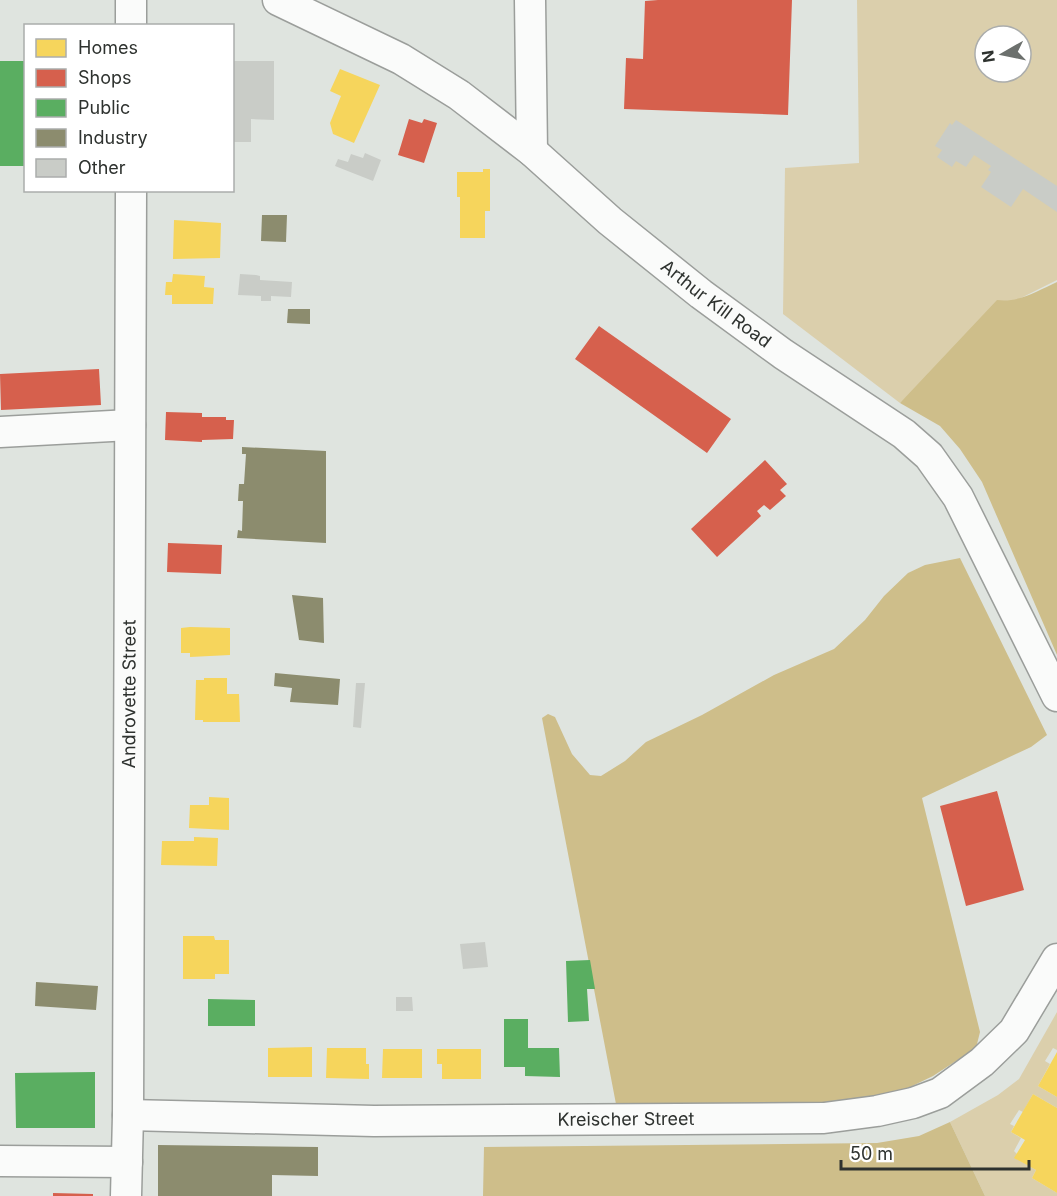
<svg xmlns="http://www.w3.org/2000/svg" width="1057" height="1196" font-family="Inter,sans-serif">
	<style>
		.green { fill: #dbcfac; fill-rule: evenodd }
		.forest { fill: #cebe8a }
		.homes { fill: #f6d55c }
		.shops { fill: #d6604d }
		.public { fill: #5aae61 }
		.industry { fill: #8c8c6e }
		.building { fill: #c9ccc7 }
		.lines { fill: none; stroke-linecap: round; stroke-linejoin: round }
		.minor-casing { stroke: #9b9e9b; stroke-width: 33 }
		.minor { stroke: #fafbfa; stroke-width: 30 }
		.labels { text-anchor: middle; stroke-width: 6; stroke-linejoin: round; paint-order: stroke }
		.street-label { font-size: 18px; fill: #2e322f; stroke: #fff }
	</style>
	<rect width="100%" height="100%" fill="#dfe4df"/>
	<!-- green -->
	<path class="green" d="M857,0H1057V280L1017,300L900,403L783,314L785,168L859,163ZM985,36H1021V72H985Z
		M1057,1012V1050L1053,1048L1045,1061L1050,1064L1038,1086L1057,1097V1108L1033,1094L1023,1112L1019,1110L1010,1124L1014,1126L1011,1132L1021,1138L1014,1151L1017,1154L1015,1158L1036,1170L1032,1178L1057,1193V1196H985L950,1122L998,1095L1019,1079Z"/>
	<!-- forest -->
	<path class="forest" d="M1057,282V655L982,482L960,449L940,426L900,403L997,300C1019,303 1037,291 1057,282Z
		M960,558L1047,735L1031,747L922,798L980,1032L976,1048L933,1076L906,1089L880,1098L816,1105L616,1104L542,718L548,714L555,717L572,754L590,775L601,776L625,761L646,742L702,715L774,675L834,649L865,620L884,596L908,573L925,565Z
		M950,1122L985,1196H483L484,1147L877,1143L919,1136Z"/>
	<!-- homes -->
	<path class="homes" d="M340,69L380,85L354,143L333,134L330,123L341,96L330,91Z
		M483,169H490V211H485V238H460V197H457V172H483Z
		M174,220L221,223L220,258L173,259Z
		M173,274L205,276L204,287L214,288L213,304H172V295H165L166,282H172Z
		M190,627L230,628V655L190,657V653H181V628Z
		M204,678H227V694H239L240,722H203V720H195L196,680H204Z
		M209,797L229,798V830L189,828L190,805H209Z
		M194,837L218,838L217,866L161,865L162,841H194Z
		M183,936H214L215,940H229V974H215V979H183Z
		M312,1047V1077H268V1048Z
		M327,1048H366V1064H369V1079L326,1078Z
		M383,1049H422V1078H382Z
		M437,1049H481V1079H442V1064H437Z
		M1057,1052V1097L1038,1086Z
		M1033,1094L1057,1108V1193L1032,1178L1036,1170L1014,1158L1025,1140L1011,1132Z"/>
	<!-- shops -->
	<path class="shops" d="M658,0H792L788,115L624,109L626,58L643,59L645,1Z
		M409,119L422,123L424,119L437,123L424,163L398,155Z
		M599,326L731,419L707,453L575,359Z
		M99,369L101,405L1,410L0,374Z
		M166,412L202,413V417H226V420H234L233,439L202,440V442L165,440Z
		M765,460L787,484L780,490L786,496L770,510L764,505L757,511L761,516L717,557L691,529Z
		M168,543L222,545L221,574L167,572Z
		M997,791L1024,890L966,906L940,806Z
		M53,1193L93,1194V1196H53Z"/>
	<!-- public -->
	<path class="public" d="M0,61H26V166H0Z
		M590,960L595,989H587L589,1021L568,1022L566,961Z
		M208,999L255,1000V1026H208Z
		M504,1019H528V1048H559L560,1077L525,1076V1067H504Z
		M95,1072V1128H16L15,1073Z"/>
	<!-- industry -->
	<path class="industry" d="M262,215H287L286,242L261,241Z
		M288,309H310V324L287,323Z
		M242,447L326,451V543L237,538L238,530L242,531L243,501H238L239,484H244L246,454H242Z
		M292,595L323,598L324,643L299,640Z
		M275,673L340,679L338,705L290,702L292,688L274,686Z
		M36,982L98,986L96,1010L35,1006Z
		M158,1145L318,1147V1176L272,1175V1196H158Z"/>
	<!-- building -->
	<path class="building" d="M232,61H274V120L251,119V142H232Z
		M956,120L1057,186V212L1023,189L1011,207L981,187L991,172L988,170L991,166L974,155L966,167L956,161L952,167L937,157L942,150L935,146L950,123L952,125Z
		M365,153L381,160L373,181L335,166L338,159L348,162L351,154L363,158Z
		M240,274L256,275L260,276V280L292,282L291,297L271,296V301H261V296L238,295Z
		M356,683H365L361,728L353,727Z
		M485,942L488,967L463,969L460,944Z
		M396,997H412L413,1011H396Z"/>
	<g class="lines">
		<!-- minor casing -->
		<g class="minor-casing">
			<g id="minor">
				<path d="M131,0V26"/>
				<path id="s1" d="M278,0L401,59L459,95L532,151L610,221L701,294L783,354L904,434L929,456L958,497L1057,696"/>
				<path d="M530,0L532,151"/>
				<path d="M0,432L130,425"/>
				<path id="s2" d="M128,1115L374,1121L824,1118L877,1111L913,1103L940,1093L982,1062L1014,1031L1057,959"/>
				<path d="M0,1161L127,1162"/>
				<path id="s3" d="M126,1196L128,1115L131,190"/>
			</g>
		</g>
		<!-- minor -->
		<use href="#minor" class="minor"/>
	</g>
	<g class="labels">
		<!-- street labels -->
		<g class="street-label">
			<text dy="6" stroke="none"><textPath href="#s1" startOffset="536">Arthur Kill Road</textPath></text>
			<text dy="6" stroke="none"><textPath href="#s3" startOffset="502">Androvette Street</textPath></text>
			<text dy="6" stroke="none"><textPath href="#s2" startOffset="498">Kreischer Street</textPath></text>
		</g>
	</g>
	<!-- legend -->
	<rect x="24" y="24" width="210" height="168" fill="#ffffff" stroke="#abadac" stroke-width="1.5"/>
	<rect x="36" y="39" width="30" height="18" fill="#f6d55c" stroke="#abadac" stroke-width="1.5"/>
	<text x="78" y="54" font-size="18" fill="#2e322f">Homes</text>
	<rect x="36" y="69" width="30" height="18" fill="#d6604d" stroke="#abadac" stroke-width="1.5"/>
	<text x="78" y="84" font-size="18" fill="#2e322f">Shops</text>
	<rect x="36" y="99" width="30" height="18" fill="#5aae61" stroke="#abadac" stroke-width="1.5"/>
	<text x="78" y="114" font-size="18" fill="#2e322f">Public</text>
	<rect x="36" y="129" width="30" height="18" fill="#8c8c6e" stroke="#abadac" stroke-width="1.5"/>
	<text x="78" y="144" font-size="18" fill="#2e322f">Industry</text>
	<rect x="36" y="159" width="30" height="18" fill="#c9ccc7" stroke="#abadac" stroke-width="1.5"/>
	<text x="78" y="174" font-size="18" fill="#2e322f">Other</text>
	<!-- north arrow -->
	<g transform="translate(1003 54) rotate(261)"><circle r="28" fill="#ffffff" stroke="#abadac" stroke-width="1.5"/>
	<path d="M0-4.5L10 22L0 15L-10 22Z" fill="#6c706d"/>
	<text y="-9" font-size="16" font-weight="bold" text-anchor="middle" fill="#2e322f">N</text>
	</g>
	<!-- scale -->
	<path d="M841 1160v9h188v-9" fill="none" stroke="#2e322f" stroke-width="3"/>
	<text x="850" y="1160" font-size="18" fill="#2e322f" stroke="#ffffff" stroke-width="4.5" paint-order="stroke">50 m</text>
</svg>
